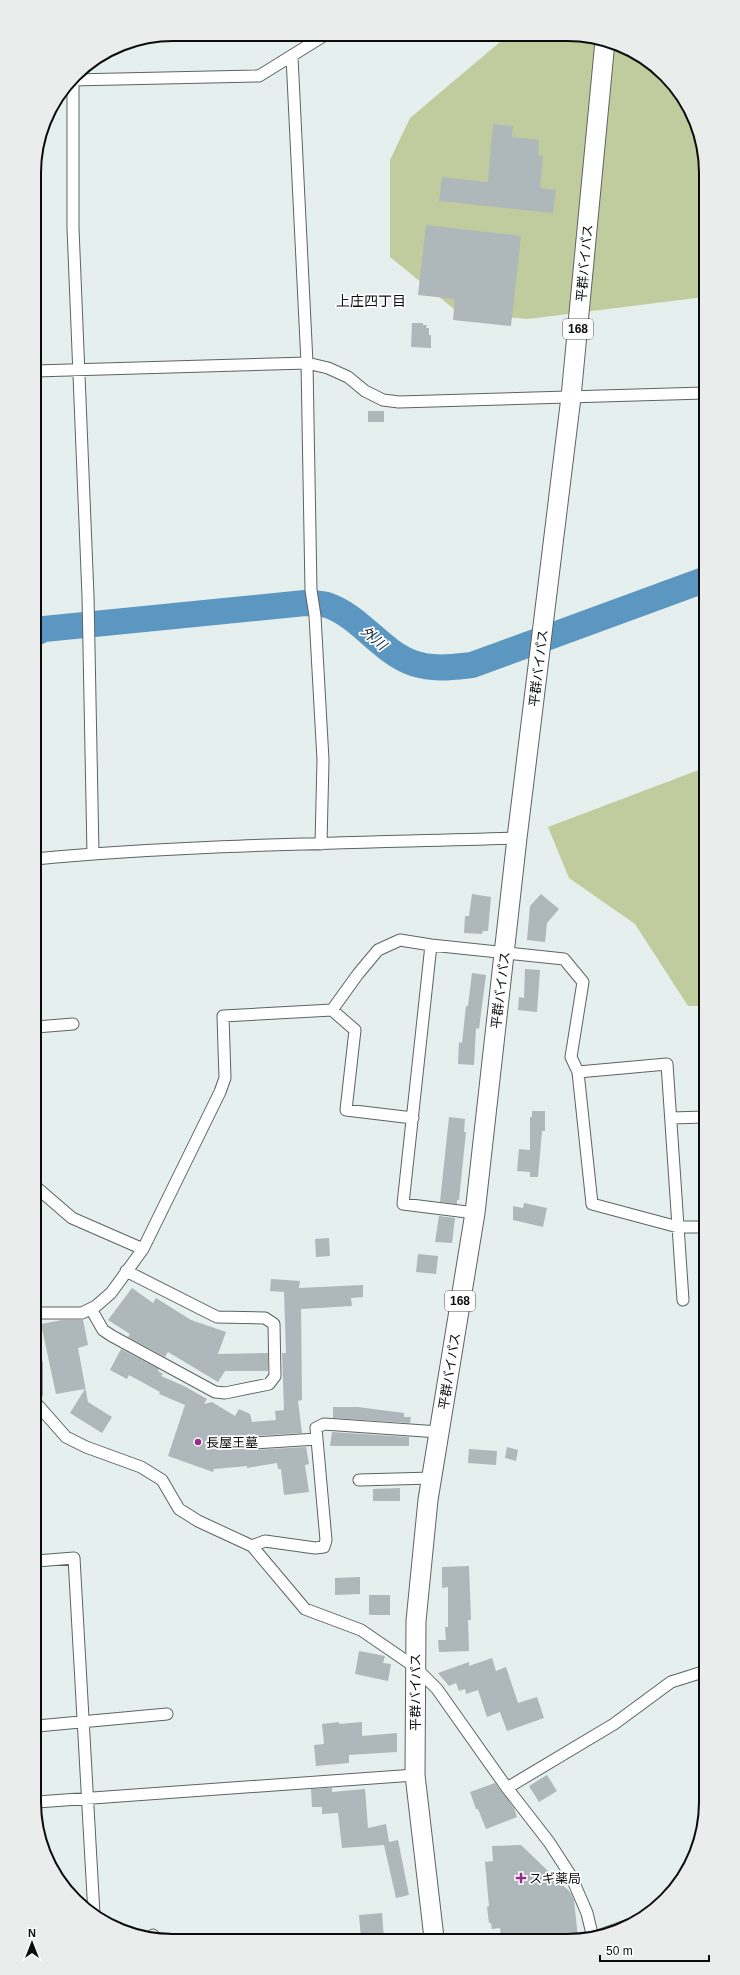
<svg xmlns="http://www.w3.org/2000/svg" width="740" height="1975" font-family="Helvetica,'Noto Sans JP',sans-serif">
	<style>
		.green { fill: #c0cc9e }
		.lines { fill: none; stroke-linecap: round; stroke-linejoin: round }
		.river { stroke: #5c97c2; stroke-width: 26 }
		.building { fill: #aeb7b9 }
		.minor-casing { stroke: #5c6462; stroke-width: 13 }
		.trunk-casing { stroke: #5c6462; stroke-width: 21 }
		.minor { stroke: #fff; stroke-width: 11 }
		.trunk { stroke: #fff; stroke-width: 19 }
		.poi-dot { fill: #982a8b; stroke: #fff; stroke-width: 1.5 }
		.labels { text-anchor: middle; stroke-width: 3.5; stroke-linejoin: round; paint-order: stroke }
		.shield { fill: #fff; stroke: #545655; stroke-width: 1 }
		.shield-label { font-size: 12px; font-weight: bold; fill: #0a0d0c }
		.street-label { font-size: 13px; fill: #0a0d0c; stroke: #fff }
		.poi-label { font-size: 13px; fill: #0a0d0c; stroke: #fff; text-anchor: start }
		.neighbourhood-label { font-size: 14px; fill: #0a0d0c; stroke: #fff }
		.water-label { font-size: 14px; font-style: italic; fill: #112c3f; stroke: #fff }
		.rim { fill: none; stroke: #0a0d0c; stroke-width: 2 }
	</style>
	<rect width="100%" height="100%" fill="#e5efed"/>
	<!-- green -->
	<path class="green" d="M527,36L595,37L636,52L665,74L688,103L703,145L704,297L528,319L459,313L390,257V160L410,118L500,42Z
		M704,768L705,1006H688L635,924L569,878L548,827Z"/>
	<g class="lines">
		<!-- river -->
		<path class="river" d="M35,633L44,629L305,603C312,603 320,603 327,605C360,616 380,651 413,663C432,670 453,667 472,665L704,580"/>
	</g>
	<!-- building -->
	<path class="building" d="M493,124L513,126L512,137L539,140L538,155L543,156L540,188L556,190L553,213L439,201L442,177L488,182Z
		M426,225L521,236L511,326L453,320L455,299L418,295Z
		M412,323H423V325H427L426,328H429V335H431V348L411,347Z
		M368,411H384V422H368Z
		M472,894L491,897L488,931H483L482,934L464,933L465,916H469Z
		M541,894L559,909L547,923L545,942L527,940L530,906Z
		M525,969L540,970L537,1012L518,1010L519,997L524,998Z
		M472,973L486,975L479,1029L476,1028L474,1065L458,1064L459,1042L462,1043L466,1006H468Z
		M532,1111H545V1131H542L538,1177H530V1172L517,1171L519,1149L530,1150V1117H532Z
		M449,1117L465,1119L464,1132H466L459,1200H457V1204L440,1202Z
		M524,1203L547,1208L543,1227L513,1220V1206L523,1208Z
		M439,1216L455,1218L452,1243L435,1242Z
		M329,1238L330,1256L316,1257L315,1239Z
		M418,1254L438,1256L436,1274L416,1272Z
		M271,1279L300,1281L299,1288L363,1285V1297L351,1298L352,1306L301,1309L302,1400L298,1401L302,1433L254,1436L248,1440V1447L254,1450L306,1447L309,1464L305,1465L309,1492L284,1495L281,1469H278L277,1463L247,1468V1466L214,1469L213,1472L168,1456L185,1405L159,1394L160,1392L129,1375L127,1379L110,1370L121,1349L159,1369L158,1371L163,1374L161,1376L184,1386L207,1399L204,1404L212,1402L235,1416L239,1409L250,1414L252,1422L276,1420L275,1411L284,1410L282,1353H286L284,1292L270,1291Z
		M132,1288L153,1303L156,1298L191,1320L226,1332L218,1354L268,1353V1371H225L218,1382L168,1352L165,1357L128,1337L130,1334L108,1320Z
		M62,1320H83L88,1345L78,1348L88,1402L112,1417L102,1433L70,1413L85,1389L56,1394L41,1324Z
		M333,1407H358L404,1413V1417H411L410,1423L333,1418Z
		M332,1432L409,1437V1446H330Z
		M507,1447L518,1450L516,1461L505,1458Z
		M469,1449L497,1451L496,1465L468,1463Z
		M400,1488V1501H373V1489Z
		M469,1566L471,1620H468L469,1651L439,1652L438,1640H446L445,1627H448V1587L442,1588V1567Z
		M360,1577V1594L335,1595V1578Z
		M369,1595H390V1615H369Z
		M359,1651L385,1656L383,1663L391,1664L388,1681L355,1674Z
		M492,1658L496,1671L506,1667L518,1703L537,1697L544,1718L507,1731L500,1712L487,1717L478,1690L466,1694L465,1689L459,1691L456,1683L449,1686L438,1673L469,1662V1666Z
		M339,1722V1724L362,1722V1736L397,1733V1752L349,1755V1763L316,1766L314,1745L324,1744L322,1724Z
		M547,1775L557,1791L539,1802L529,1786Z
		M495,1783L514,1808L517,1817L486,1829L478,1809H476L470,1792Z
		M332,1788V1792L365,1789L368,1828L386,1824L389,1842L398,1840L409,1895L396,1898L384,1845L342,1848L338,1813L322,1814V1807H312L311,1789Z
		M521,1845L570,1892L574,1900L578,1938H501L500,1928L492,1929L491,1923H489L487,1907L489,1906L485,1862L493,1861L492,1846Z
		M382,1913L384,1938H361L359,1915Z"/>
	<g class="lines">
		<!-- minor casing -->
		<g class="minor-casing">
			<path id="minor" d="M292,57L307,363L311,590L315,616L323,760L321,844
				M72,80L259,76L325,35
				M73,80V228L88,596L93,854
				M35,371L307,363L328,368L348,377L365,391L383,400L399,402L704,393
				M35,859C195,844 357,843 517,838
				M431,945L403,1204L475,1213
				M332,1010L355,1030L346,1110L413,1118
				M36,1027L73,1024
				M578,1072L667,1064L683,1300
				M671,1118L705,1117
				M36,1187L72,1218L143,1249
				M91,1309L103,1330L112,1336L215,1392L225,1393L269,1384L275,1376L274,1324L265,1318L217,1317L126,1271
				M36,1313H82L96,1306L111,1293L143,1249L220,1092L225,1078L223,1016L332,1010L358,974L378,950L400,940L431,945L564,959L583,982L571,1057L578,1072L592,1204L678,1227H705
				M36,1363V1395
				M36,1403L66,1437L86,1447L141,1467L162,1480L179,1509L198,1521L252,1546L305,1609L361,1630L415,1667L437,1689L507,1788L549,1842L571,1876L587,1913L593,1938
				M254,1443L317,1439
				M359,1480L432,1478
				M252,1546L265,1541L315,1548L324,1547L326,1540L316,1428L324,1424L439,1432
				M36,1561L74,1558L94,1914
				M37,1726L167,1714
				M507,1788L614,1724L671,1682L706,1671
				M37,1802L415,1775
				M153,1935V1938
				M592,1938L631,1924"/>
		</g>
		<!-- trunk casing -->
		<g class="trunk-casing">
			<path id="trunk" d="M434,1938L415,1775L416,1621L428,1500L475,1213L517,838L571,397L605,41"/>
		</g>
		<!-- minor -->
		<use href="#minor" class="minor"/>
		<!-- trunk -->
		<use href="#trunk" class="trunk"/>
	</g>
	<!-- markers -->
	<g class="poi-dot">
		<circle cx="198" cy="1442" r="4"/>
		<path d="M519 1872h4v4h4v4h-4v4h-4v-4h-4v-4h4z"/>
	</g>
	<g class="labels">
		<!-- shield labels -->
		<g class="shield">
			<rect x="563" y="319" width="30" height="20" rx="3"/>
			<rect x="445" y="1291" width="30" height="20" rx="3"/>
		</g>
		<g class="shield-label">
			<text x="578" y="333">168</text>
			<text x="460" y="1305">168</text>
		</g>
		<!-- street labels -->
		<g class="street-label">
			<text transform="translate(584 263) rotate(-85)" y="5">平群バイパス</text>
			<text transform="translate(538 668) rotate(-83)" y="5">平群バイパス</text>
			<text transform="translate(500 990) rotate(-83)" y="5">平群バイパス</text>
			<text transform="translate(449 1371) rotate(-81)" y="5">平群バイパス</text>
			<text transform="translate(415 1692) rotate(-90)" y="5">平群バイパス</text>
		</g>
		<!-- poi labels -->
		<g class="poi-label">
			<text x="206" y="1447">長屋王墓</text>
			<text x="529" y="1883">スギ薬局</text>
		</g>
		<!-- neighbourhood labels -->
		<g class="neighbourhood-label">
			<text x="371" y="306">上庄四丁目</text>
		</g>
		<!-- water labels -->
		<g class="water-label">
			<text transform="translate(374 638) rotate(40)" y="5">外川</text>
		</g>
	</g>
	<!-- crop -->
	<path d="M0 0H740V1975H0ZM173 41H567A132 132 0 0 1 699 173V1802A132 132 0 0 1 567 1934H173A132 132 0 0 1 41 1802V173A132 132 0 0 1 173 41Z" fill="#ebecec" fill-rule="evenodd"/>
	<path class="rim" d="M173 41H567A132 132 0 0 1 699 173V1802A132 132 0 0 1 567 1934H173A132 132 0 0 1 41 1802V173A132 132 0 0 1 173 41Z"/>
	<!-- north arrow -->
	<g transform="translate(32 1943)" stroke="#ffffff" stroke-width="3" paint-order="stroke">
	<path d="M0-3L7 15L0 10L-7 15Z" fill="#0a0d0c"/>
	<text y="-6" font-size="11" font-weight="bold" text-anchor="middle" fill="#0a0d0c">N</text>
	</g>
	<!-- scale -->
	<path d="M600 1955v6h109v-6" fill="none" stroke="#0a0d0c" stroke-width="2"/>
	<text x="606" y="1955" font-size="12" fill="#0a0d0c" stroke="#ffffff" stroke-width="3" paint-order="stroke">50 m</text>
</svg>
